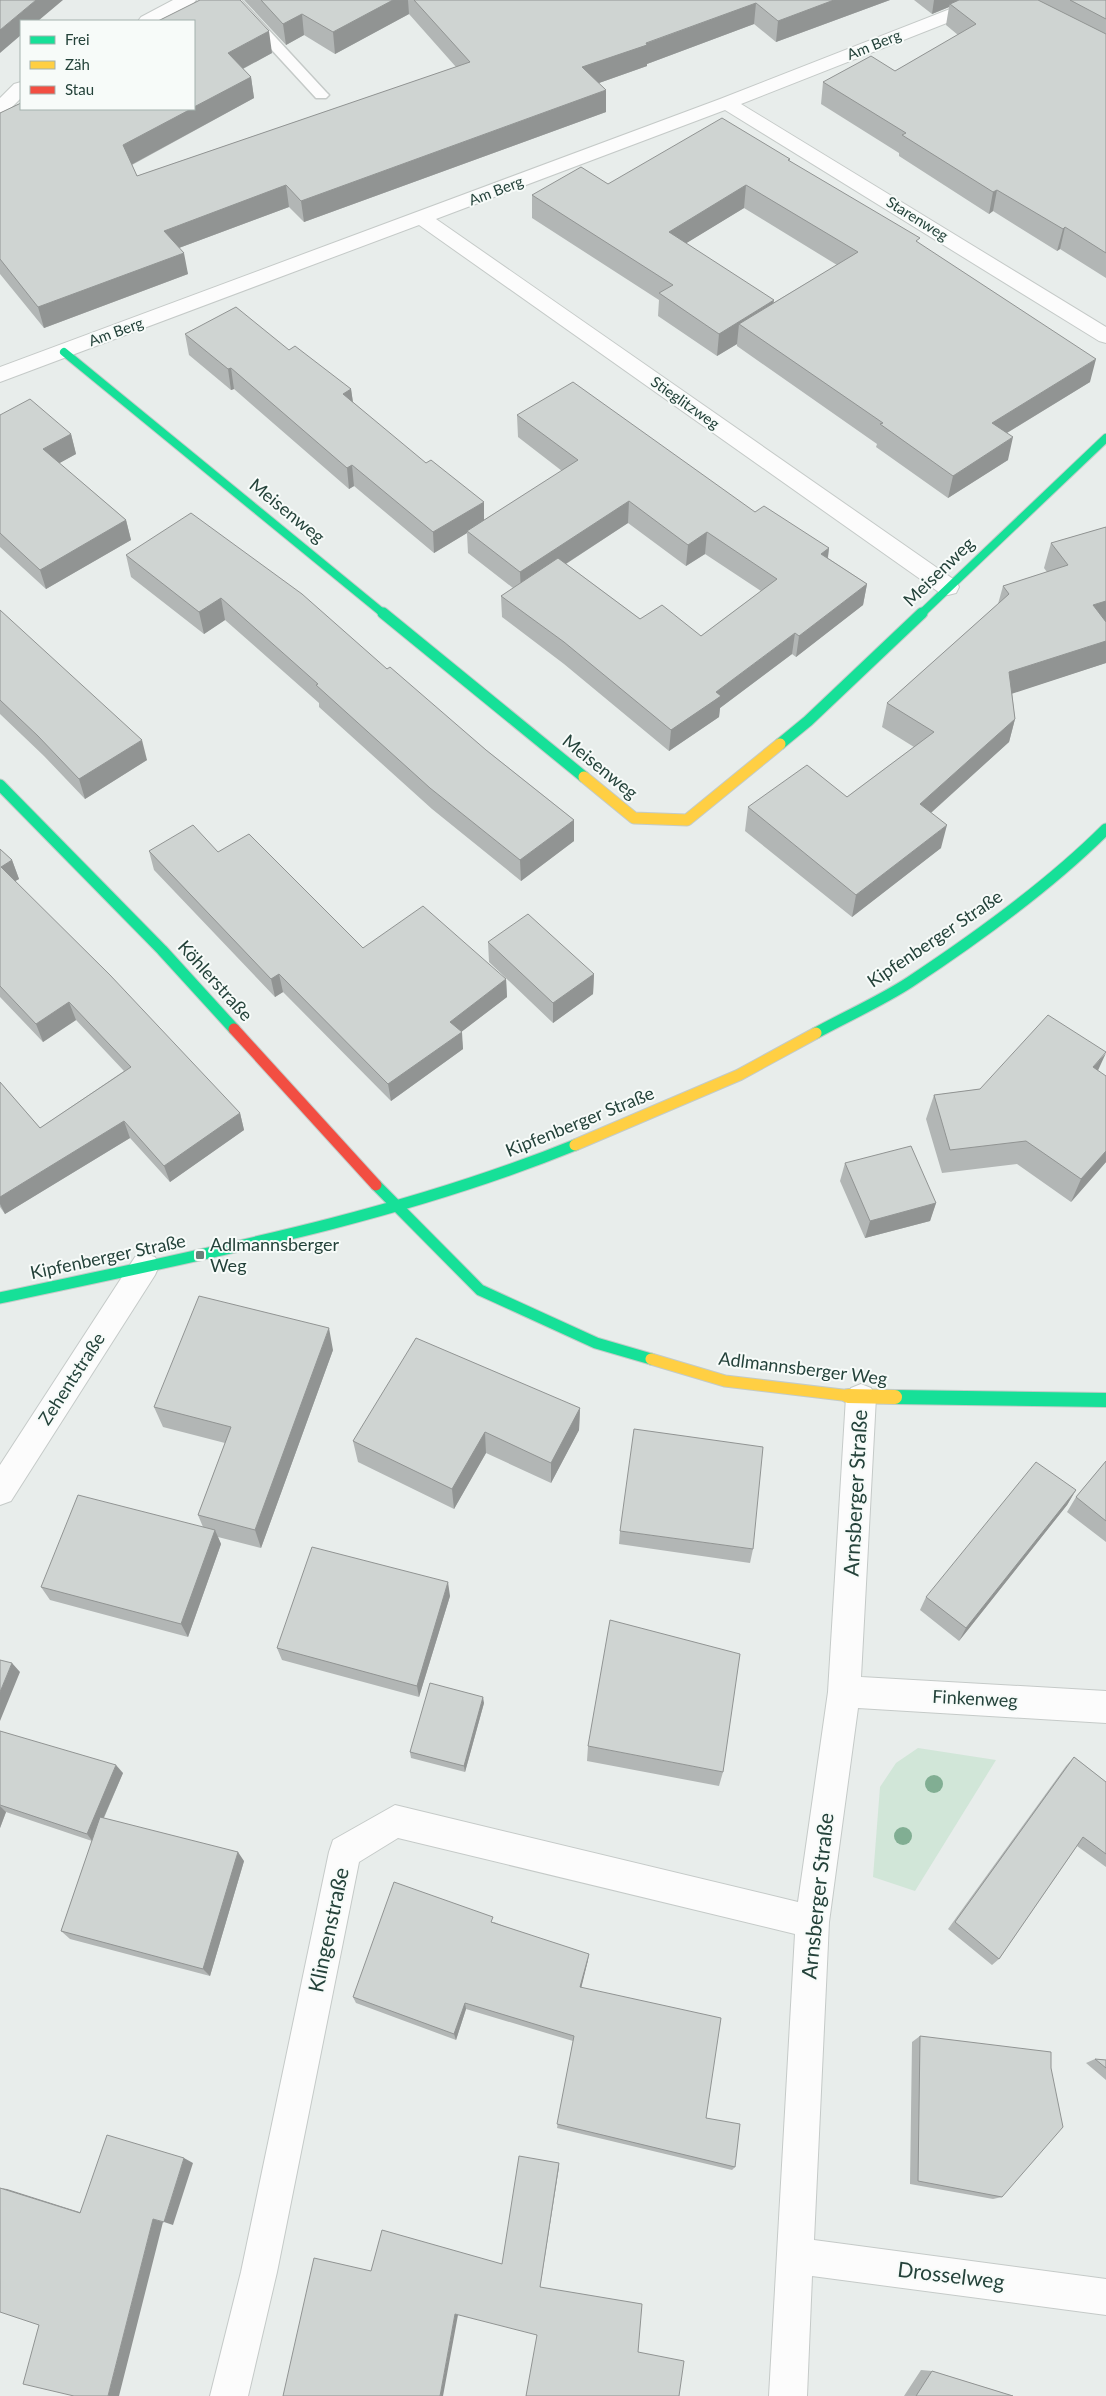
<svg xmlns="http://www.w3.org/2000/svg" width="1106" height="2396" font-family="Lato,sans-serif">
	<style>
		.green { fill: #d1e6d8 }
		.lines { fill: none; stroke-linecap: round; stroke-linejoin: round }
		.lane-casing { stroke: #c5cac8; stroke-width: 3 }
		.street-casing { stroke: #c5cac8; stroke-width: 2 }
		.fast-far2-casing { stroke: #c3cbc8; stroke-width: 10 }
		.fast-far1-casing { stroke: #c3cbc8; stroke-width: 13 }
		.fast-casing { stroke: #c3cbc8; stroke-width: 16 }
		.slow-far1-casing { stroke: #c3cbc8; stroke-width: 13 }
		.slow-casing { stroke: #c3cbc8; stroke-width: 16 }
		.jam-casing { stroke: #c3cbc8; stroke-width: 13 }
		.lane { fill: #fcfcfc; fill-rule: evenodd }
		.street { fill: #fcfcfc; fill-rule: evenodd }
		.fast-far2 { stroke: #16e098; stroke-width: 8 }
		.fast-far1 { stroke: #16e098; stroke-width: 11 }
		.fast { stroke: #16e098; stroke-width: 14 }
		.slow-far1 { stroke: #ffcf43; stroke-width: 11 }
		.slow { stroke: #ffcf43; stroke-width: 14 }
		.jam { stroke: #f24e42; stroke-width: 11 }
		.tree { fill: #81ae93 }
		.wall { fill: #b2b6b5; fill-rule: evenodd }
		.shaded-wall { fill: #919493 }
		.building { fill: #cfd4d2; stroke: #919493 }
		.poi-dot { fill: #697e78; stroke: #f7fbf9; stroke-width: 2 }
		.labels { text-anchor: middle; stroke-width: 4; stroke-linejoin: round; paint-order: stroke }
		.far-street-label { font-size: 15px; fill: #24423a; stroke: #f7fbf9 }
		.street-label { font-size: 18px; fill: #24423a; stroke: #f7fbf9 }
		.poi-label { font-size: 18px; fill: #24423a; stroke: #f7fbf9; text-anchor: start }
		.near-street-label { font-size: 21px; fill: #24423a; stroke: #f7fbf9 }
	</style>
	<rect width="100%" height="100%" fill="#e8edeb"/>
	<!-- green -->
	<path class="green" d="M918,1748L996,1760L915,1891L873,1877L880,1787L896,1763Z"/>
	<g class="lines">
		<!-- lane casing -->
		<g class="lane-casing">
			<path id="lane" d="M226,0H241L326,92L329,95L326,98H316Z"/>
		</g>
		<!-- street casing -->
		<g class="street-casing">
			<path id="street" d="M173,0H196L193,4L160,21H138L141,17Z
				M973,0H998L995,4L741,104L1106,327V343L1099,341L725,110L436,219L956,581L959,587L956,593L948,595L940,593L419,225L0,382V367L720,99Z
				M21,82V98L7,112L0,114V98L14,84Z
				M145,1254L155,1257L159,1266L155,1275L11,1501L0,1505V1465L135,1257Z
				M861,1384L871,1388L876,1397L861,1677L1106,1691V1723L858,1708L829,1922L814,2240L1106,2279V2315L812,2276L807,2396H769L795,1934L398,1838L359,1862L277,2272L248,2396H210L241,2272L329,1852L333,1840L395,1805L798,1902L828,1692L846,1397L851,1388Z"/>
		</g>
		<!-- fast-far2 casing -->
		<g class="fast-far2-casing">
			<path id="fast-far2" d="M64,352L384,614
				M921,614L1106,438"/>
		</g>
		<!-- fast-far1 casing -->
		<g class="fast-far1-casing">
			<path id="fast-far1" d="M383,613L584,777
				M780,744L808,721L922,613
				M0,785L162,950L234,1029
				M816,1033C847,1016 881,1001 910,982C975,939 1051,884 1106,829
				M376,1185L480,1290L596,1343L651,1359
				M0,1298C193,1256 391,1220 575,1145"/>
		</g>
		<!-- fast casing -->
		<g class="fast-casing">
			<path id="fast" d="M895,1397L1106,1400"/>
		</g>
		<!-- slow-far1 casing -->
		<g class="slow-far1-casing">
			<path id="slow-far1" d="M584,777L634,818L687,820L780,744
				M575,1145L739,1075L816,1033
				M651,1359L725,1381L859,1397"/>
		</g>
		<!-- slow casing -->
		<g class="slow-casing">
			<path id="slow" d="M848,1396L895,1397"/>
		</g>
		<!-- jam casing -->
		<g class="jam-casing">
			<path id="jam" d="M234,1029L376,1185"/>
		</g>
		<!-- lane -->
		<use href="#lane" class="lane"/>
		<!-- street -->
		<use href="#street" class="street"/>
		<!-- fast-far2 -->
		<use href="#fast-far2" class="fast-far2"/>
		<!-- fast-far1 -->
		<use href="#fast-far1" class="fast-far1"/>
		<!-- fast -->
		<use href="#fast" class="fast"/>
		<!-- slow-far1 -->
		<use href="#slow-far1" class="slow-far1"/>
		<!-- slow -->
		<use href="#slow" class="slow"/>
		<!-- jam -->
		<use href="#jam" class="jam"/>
	</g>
	<!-- trees -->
	<g class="tree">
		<circle cx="934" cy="1784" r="9"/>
		<circle cx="903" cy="1836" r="9"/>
	</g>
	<!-- wall -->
	<path class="wall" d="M244,0H890L776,42L754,24L647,64V66L599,83L606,112L304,222L289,207L179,248L188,274L44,328L0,274V113L194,21L272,53L243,69L251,77L254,98L132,165L137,176L456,67L409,14L335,54L304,35L286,45Z
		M914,0H1106V278L1060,249L1057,251L993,211L989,214L899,156V153L821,104L823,82L895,71L958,35L946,25L949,7L932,14Z
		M790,159L789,161L919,243L1090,382L1007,433L1008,460L948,498L876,447L877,444L737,346V344L717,356L658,316L659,300L532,218V195L608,184ZM744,208L837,265L773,303L686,243Z
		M185,334L289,350L351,389L353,402L484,520L562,471L518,437L517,415L755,512L829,548L828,558L867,584L863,605L796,657L792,654L720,708L719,717L669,751L564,664L502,617L501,596L513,588L468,553L467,533L434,553L354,486L349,489L234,389L231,390L189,355ZM628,523L686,566L705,554L761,591L701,636L640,619L566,564Z
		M0,415L71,434L76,454L59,463L126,520L131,540L46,589L0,547Z
		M1106,527V663L1012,693L1015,719L1009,742L931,813L941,848L852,917L745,831L748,807L847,797L914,747L882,727L887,703L998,604L1003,586L1047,572L1044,568L1051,543Z
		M126,555L387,669L486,750L574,820V841L521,881L432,809L319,707V703L225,620L204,634L131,577Z
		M0,610L147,760L85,799L44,756L0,714Z
		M0,849L12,860L19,879L15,881L240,1113L244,1130L170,1182L130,1138L5,1214L0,1207V1082L40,1128L124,1071L76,1020L43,1042L0,997Z
		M149,851L218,852L363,948L506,979L507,997L461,1032L463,1049L391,1101L283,992L275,997L154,870Z
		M488,942L594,974L593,994L553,1023L489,962Z
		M1098,1071L1106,1076V1162L1071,1202L1017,1164L942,1173L926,1119L934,1095L980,1089Z
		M845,1163L936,1203L930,1221L865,1238L840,1181Z
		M333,1350L261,1548L218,1537L221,1544L188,1637L50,1600L41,1587L203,1527L198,1515L225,1443L163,1427L154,1407Z
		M580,1408L579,1430L551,1483L486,1453L454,1509L358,1462L353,1441Z
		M1106,1461V1542L1067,1512L1076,1497Z
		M1076,1490L1067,1505L959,1641L920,1610L926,1597Z
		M620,1531L753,1549L750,1563L619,1544Z
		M450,1596L419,1697L282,1660L277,1648Z
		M484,1703L465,1772L411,1758L410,1752Z
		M0,1731L123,1773L104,1818L244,1861L210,1976L70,1939L61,1931L92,1841L6,1812L0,1828Z
		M588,1746L723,1772L719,1786L587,1761Z
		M1074,1757L1106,1782V1867L1077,1846L999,1959L992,1965L948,1929L1066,1766Z
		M494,1922L588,1960L581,1987L706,2118L735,2167L732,2170L557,2128L573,2041L466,2009L456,2040L356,2003L353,1997Z
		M920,2036L1002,2197L993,2199L910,2184L912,2042Z
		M1095,2059L1106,2060V2080L1086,2063Z
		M921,2370L932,2371L1013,2396H904Z"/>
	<!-- shaded-wall -->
	<path class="shaded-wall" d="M36,0H63L38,21H21V35L0,53V30Z
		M393,0H408L409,14L335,54L333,32Z
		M834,0H890L776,42L778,21Z
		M934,0H968L950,4L949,7L932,14Z
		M756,3L754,24L647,64V66L582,89V67Z
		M302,14L304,35L286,45L283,24Z
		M269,31L272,53L231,75L228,53Z
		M251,77L254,98L127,167L123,145L191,109H194V107Z
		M606,90V112L304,222L301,201Z
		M286,185L289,207L168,252L164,231Z
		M746,185L744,208L667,255L669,232Z
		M997,190L993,211L989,214L993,192Z
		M1065,227L1060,249L1057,251L1063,229Z
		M184,253L188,274L44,328L38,307Z
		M774,300L771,323L739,324L737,344L717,356L719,334Z
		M1096,359L1090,382L987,445L992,423Z
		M231,368L234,389L231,390L228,369Z
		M351,389L354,410L343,394Z
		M71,434L76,454L49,469L43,449Z
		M1013,437L1008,460L948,498L953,476Z
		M352,465L354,486L349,489L347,468Z
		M629,501L628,523L521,593L520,572Z
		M484,502V523L467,531V533L434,553L433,532Z
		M126,520L131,540L46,589L40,570Z
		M707,532L705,554L686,566L688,545Z
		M829,548L826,570L821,554Z
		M867,584L863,605L796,657L799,636Z
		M221,598L225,620L204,634L199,612Z
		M1106,601V623L1093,605Z
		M795,633L792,654L720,708L719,717L669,751L671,730L716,692Z
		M1106,641V663L1002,697L1009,672Z
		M1015,719L1009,742L914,828L920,804Z
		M142,740L147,760L85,799L79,779Z
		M574,820V841L521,881L520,860Z
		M947,825L941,848L852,917L856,895Z
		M12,860L19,879L8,885L1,867Z
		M279,974L283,992L275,997L271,979Z
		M594,974L593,994L553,1023V1003Z
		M506,979L507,997L452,1039L450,1022Z
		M69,1002L76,1020L43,1042L36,1024Z
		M462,1032L463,1049L391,1101L388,1084Z
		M1106,1053L1095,1077L1093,1067Z
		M240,1113L244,1130L170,1182L164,1166Z
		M124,1121L130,1138L5,1214L0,1204V1197Z
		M1106,1151V1162L1071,1202L1081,1179Z
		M936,1203L930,1221L865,1238L870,1221Z
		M329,1328L333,1350L261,1548L255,1530Z
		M580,1408L579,1430L551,1483V1463Z
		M485,1432L486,1453L454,1509L452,1489Z
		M1076,1490L1067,1505L959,1641L966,1628Z
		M215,1530L221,1544L188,1637L181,1624Z
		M448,1582L450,1596L419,1697L417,1686Z
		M12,1663L20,1672L0,1721V1692Z
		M483,1697L484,1703L465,1772L464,1766Z
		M116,1765L123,1773L93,1842L87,1834Z
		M0,1806L6,1812L0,1828Z
		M238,1852L244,1861L210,1976L203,1969Z
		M589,1954L588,1960L580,1993V1987Z
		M465,2003L466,2009L456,2040L454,2034Z
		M184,2158L193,2163L173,2225L164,2222Z
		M559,2163V2167L540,2288V2287Z
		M0,2188L7,2189L92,2216L80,2213Z
		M153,2219L163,2222L119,2396H108Z
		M455,2314L458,2315L443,2396H440Z"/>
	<!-- building -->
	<path class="building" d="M0,0H36L0,30Z
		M200,0H240L269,31L228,53L251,77L194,107V21H158Z
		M261,0H393L333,32L302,14L283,24Z
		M414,0H834L778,21L756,3L646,43L647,45L582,67L606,90L301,201L286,185L164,231L184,253L38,307L0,259V113L21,103V109H191L123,145L137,176L470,62Z
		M959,0H1038L1106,34V253L1065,227L1063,229L997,190L993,192L902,135L906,133L823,82L871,56L895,71L976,24L950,4Z
		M1070,0H1106V19Z
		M722,118L790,159L788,160L920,238L916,241L1096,359L992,423L1013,437L953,476L880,424L883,423L739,324L858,252L746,185L669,232L774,300L719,334L659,293L673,285L532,195L581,167L608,184Z
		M236,307L289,350L295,346L351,389L343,394L426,463L431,460L484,502L433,532L352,465L347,468L231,368L228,369L185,334Z
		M573,382L755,512L764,506L829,548L821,554L867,584L799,636L795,633L716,692L721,696L671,730L564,642L501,596L558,558L640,619L662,605L701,636L777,579L707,532L688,545L629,501L520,572L467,531L578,460L517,415Z
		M30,399L71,434L43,449L126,520L40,570L0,533V415Z
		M191,513L302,594L387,669L390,667L486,750L574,820L520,860L430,788L316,685L318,684L221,598L199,612L126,555Z
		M1106,527V601L1093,605L1106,622V641L1009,672L1015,719L920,804L947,825L856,895L748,807L807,765L847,797L934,732L887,703L1009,594L1003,586L1068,565L1051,543Z
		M0,610L142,740L79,779L38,736L0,700Z
		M193,825L218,852L249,834L363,948L423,906L506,979L450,1022L462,1032L388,1084L279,974L271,979L149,851Z
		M0,849L12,860L1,867L110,975L240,1113L164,1166L124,1121L0,1197V1082L40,1128L131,1067L69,1002L36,1024L0,986Z
		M528,914L594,974L553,1003L488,942Z
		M1048,1015L1106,1052L1093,1067L1106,1076V1151L1081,1179L1026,1141L950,1150L934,1095L980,1089Z
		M911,1146L936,1203L870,1221L845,1163Z
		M199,1296L329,1328L255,1530L198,1515L231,1427L154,1407Z
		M416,1338L580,1408L551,1463L485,1432L452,1489L353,1441Z
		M634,1429L763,1447L753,1549L620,1531Z
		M1106,1461V1521L1076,1497Z
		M1036,1462L1076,1490L966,1628L926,1597Z
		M78,1495L215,1530L181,1624L41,1587Z
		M312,1547L448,1582L417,1686L277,1648Z
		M610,1620L740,1654L723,1772L588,1746Z
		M0,1660L12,1663L0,1692Z
		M430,1683L483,1697L464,1766L410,1752Z
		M0,1731L116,1765L87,1834L0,1805Z
		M1074,1757L1106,1782V1854L1083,1837L999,1959L955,1922Z
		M100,1817L238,1852L203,1969L61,1931Z
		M394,1882L493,1917L491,1922L589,1954L580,1987L721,2018L706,2118L740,2124L735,2167L557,2124L574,2036L465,2003L454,2034L353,1997Z
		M920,2036L1051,2052V2068L1063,2127L1002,2197L918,2181Z
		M1095,2059L1106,2060V2068Z
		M107,2135L184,2158L164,2222L153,2219L108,2396H74L23,2384L39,2325L0,2312V2188L80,2213Z
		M519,2156L559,2163L540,2287L642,2304L638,2352L684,2361L679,2396H526L537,2335L455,2314L440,2396H283L314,2258L371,2271L382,2230L502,2264Z
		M932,2371L1013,2396H916Z"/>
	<!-- markers -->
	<rect class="poi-dot" x="195" y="1250" width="10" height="10" rx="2.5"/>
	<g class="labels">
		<!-- far-street labels -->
		<g class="far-street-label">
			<text transform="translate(874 45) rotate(-22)" y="5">Am Berg</text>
			<text transform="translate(496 191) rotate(-21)" y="5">Am Berg</text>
			<text transform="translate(917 219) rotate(32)" y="5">Starenweg</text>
			<text transform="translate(116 332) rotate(-20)" y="5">Am Berg</text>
			<text transform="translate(685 403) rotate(35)" y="5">Stieglitzweg</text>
		</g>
		<!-- street labels -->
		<g class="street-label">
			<text transform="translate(287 511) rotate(39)" y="6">Meisenweg</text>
			<text transform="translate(939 572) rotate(-44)" y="6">Meisenweg</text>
			<text transform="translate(600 767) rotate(39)" y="6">Meisenweg</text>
			<text transform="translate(935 939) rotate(-34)" y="6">Kipfenberger Straße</text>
			<text transform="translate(215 981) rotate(48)" y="6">Köhlerstraße</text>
			<text transform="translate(580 1122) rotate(-22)" y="6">Kipfenberger Straße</text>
			<text transform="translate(108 1257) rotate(-12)" y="6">Kipfenberger Straße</text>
			<text transform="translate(803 1369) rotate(7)" y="6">Adlmannsberger Weg</text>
			<text transform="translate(72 1379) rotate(-57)" y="6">Zehentstraße</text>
			<text transform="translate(975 1699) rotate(3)" y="6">Finkenweg</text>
		</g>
		<!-- poi labels -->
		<g class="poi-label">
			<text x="210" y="1251">Adlmannsberger<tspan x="210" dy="21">Weg</tspan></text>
		</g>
		<!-- near-street labels -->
		<g class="near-street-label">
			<text transform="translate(856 1493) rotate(-87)" y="7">Arnsberger Straße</text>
			<text transform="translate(818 1896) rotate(-84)" y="7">Arnsberger Straße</text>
			<text transform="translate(329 1930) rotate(-78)" y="7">Klingenstraße</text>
			<text transform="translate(951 2276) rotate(7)" y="7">Drosselweg</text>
		</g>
	</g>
	<!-- legend -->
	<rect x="20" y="20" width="175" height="90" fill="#f7fbf9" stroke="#a3b1ad"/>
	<rect x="30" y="36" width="25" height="8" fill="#16e098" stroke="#a3b1ad"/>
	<text x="65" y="45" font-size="15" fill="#24423a">Frei</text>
	<rect x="30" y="61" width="25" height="8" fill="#ffcf43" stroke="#a3b1ad"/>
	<text x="65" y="70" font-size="15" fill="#24423a">Zäh</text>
	<rect x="30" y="86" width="25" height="8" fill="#f24e42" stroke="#a3b1ad"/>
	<text x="65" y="95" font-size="15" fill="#24423a">Stau</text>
</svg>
